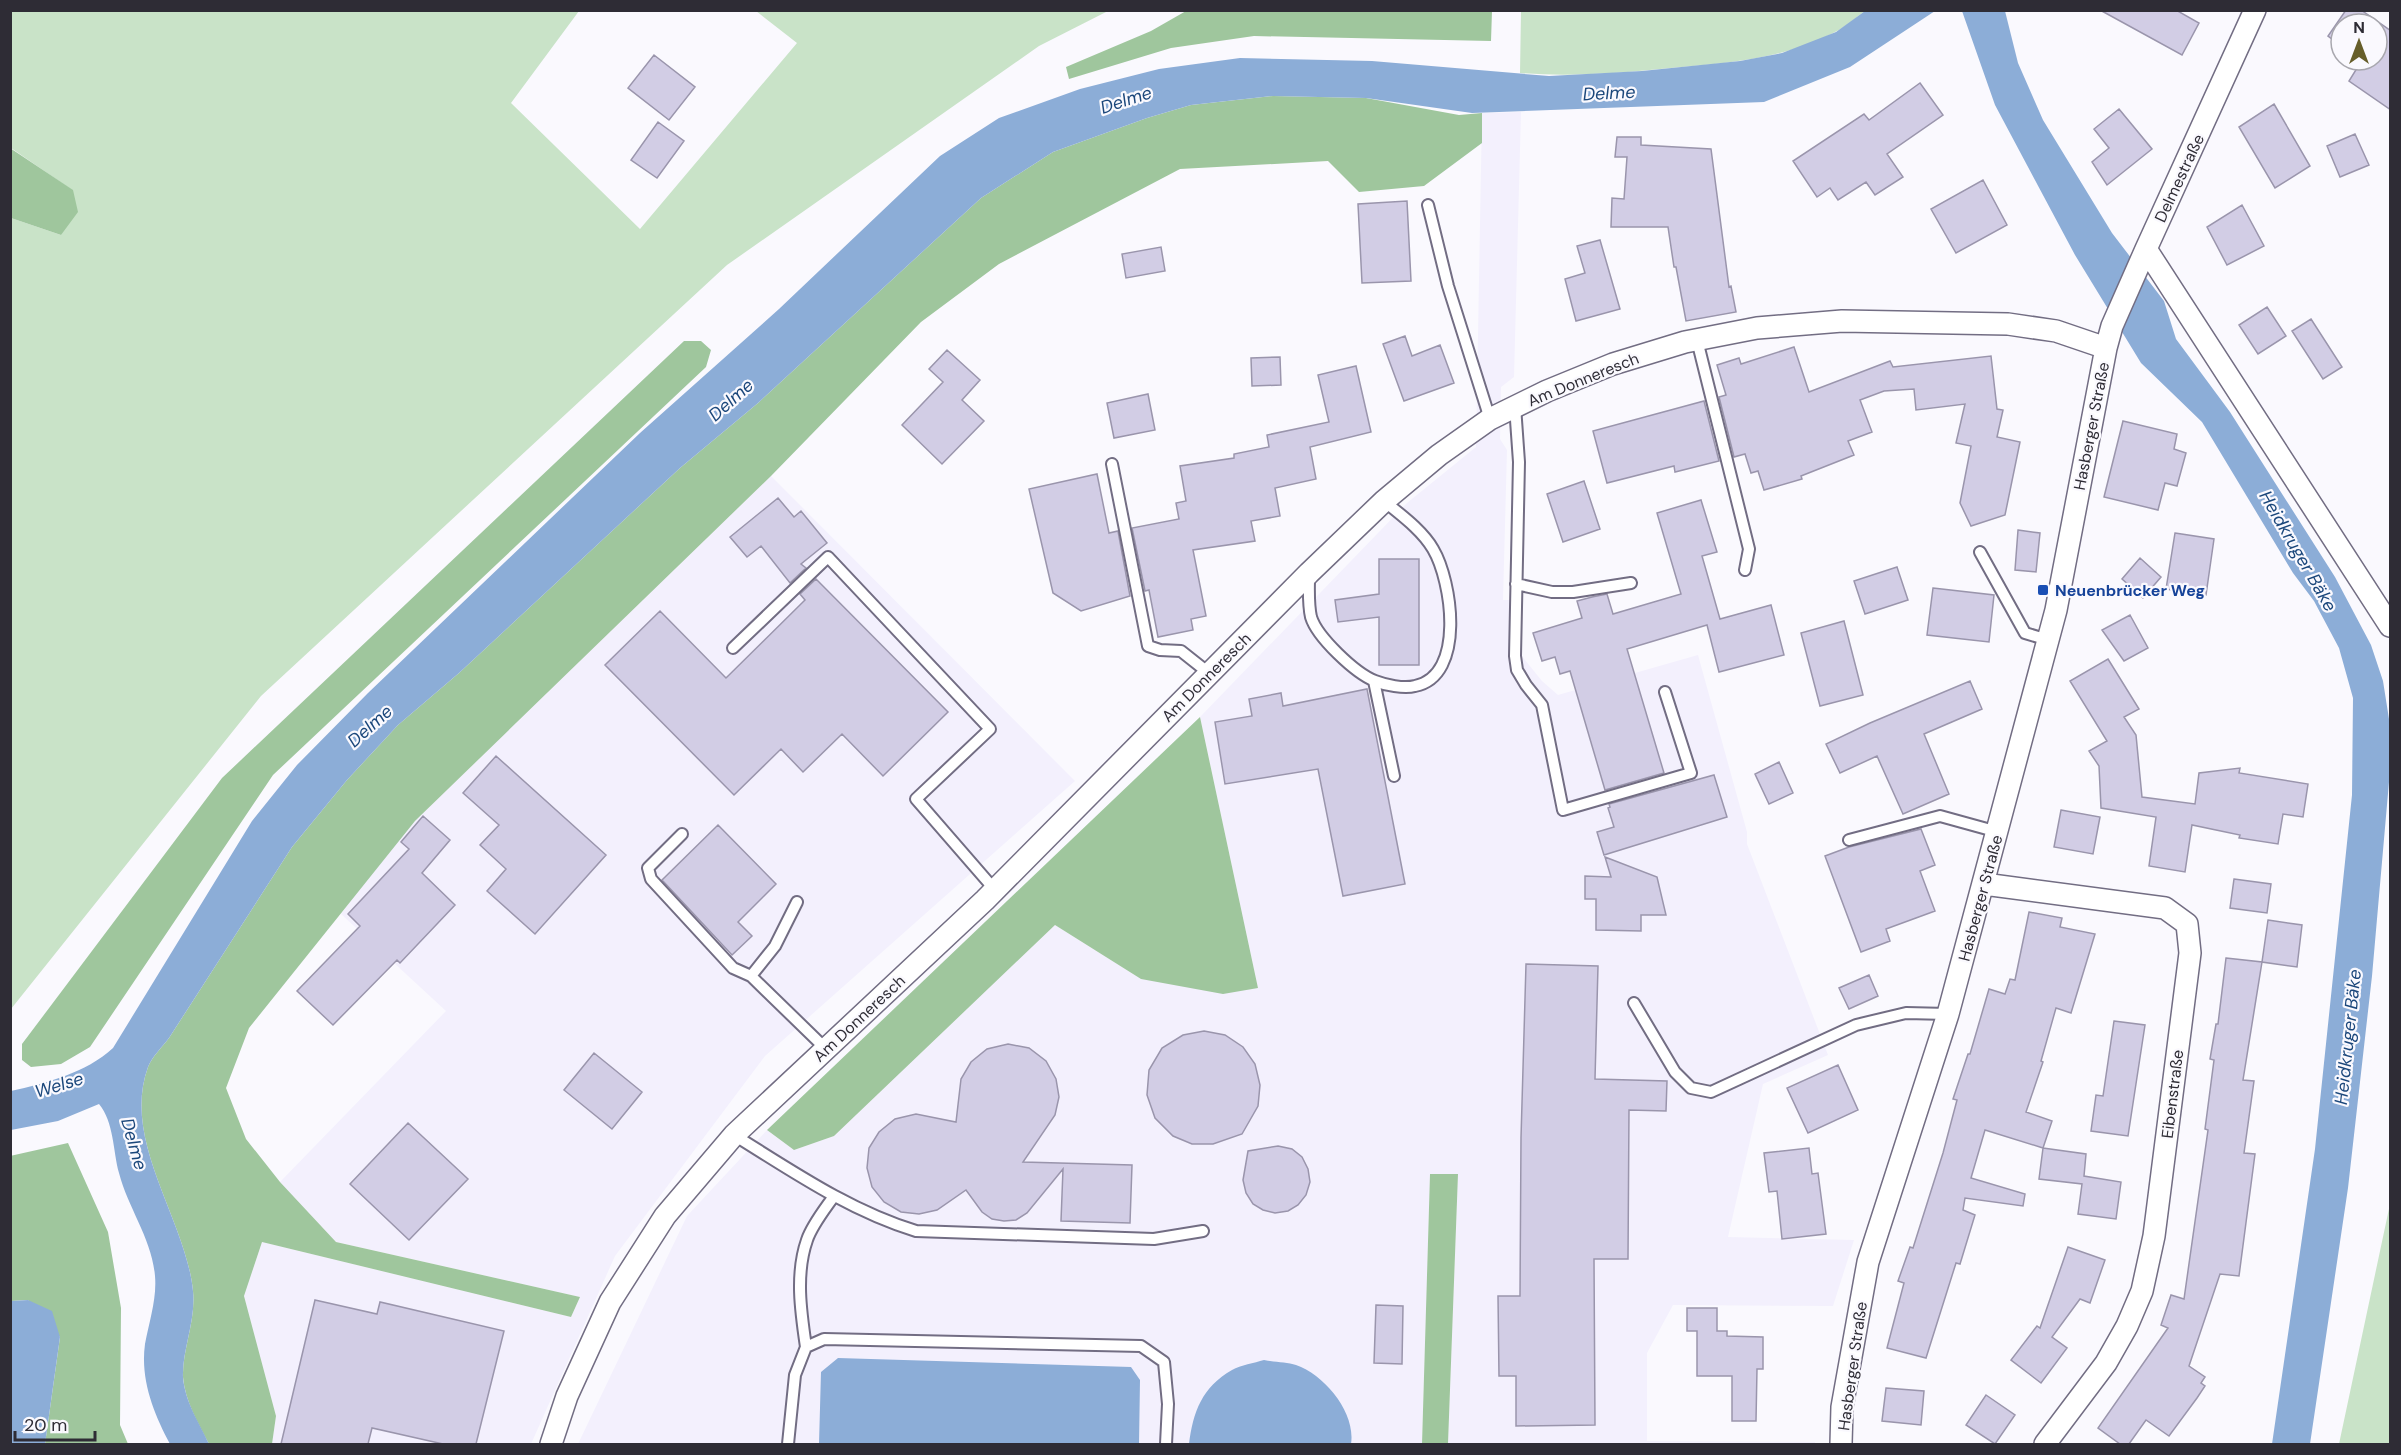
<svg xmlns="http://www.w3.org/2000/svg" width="2401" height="1455" font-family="'DM Sans',sans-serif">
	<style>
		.built { fill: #f3f0fd }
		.green { fill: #c9e3c8 }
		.forest { fill: #9fc69d }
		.water { fill: #8cadd7 }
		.building { fill: #d2cde5; stroke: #9a95ac; stroke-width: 1.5 }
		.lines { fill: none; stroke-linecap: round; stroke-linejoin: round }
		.service-casing { stroke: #726d83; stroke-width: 14 }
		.minor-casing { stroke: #726d83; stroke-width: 24 }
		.service { stroke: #fff; stroke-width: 10 }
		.minor { stroke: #fff; stroke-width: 21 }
		.transit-dot { fill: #1a4fb4; stroke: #faf9fe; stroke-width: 2 }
		.labels { text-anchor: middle; stroke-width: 4.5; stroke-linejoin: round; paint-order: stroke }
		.street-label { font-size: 16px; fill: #2e2c35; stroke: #faf9fe }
		.transit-label { font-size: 16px; font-weight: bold; fill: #164399; stroke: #faf9fe; text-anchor: start }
		.water-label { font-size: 18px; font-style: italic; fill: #1b477b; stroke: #faf9fe }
	</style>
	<rect width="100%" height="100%" fill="#faf9fe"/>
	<!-- built -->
	<path class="built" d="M1521,112L1514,377L1501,387L1500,439L1507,450L1503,600H1522L1521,655L1542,681L1558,695L1698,655L1747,832V844L1828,1055L1763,1084L1728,1237L1854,1240L1833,1306L1673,1305L1647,1353V1441L1815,1442V1444H1448L1458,1174H1430L1422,1444H578L687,1216L767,1130L794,1150L834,1136L1055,925L1141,979L1258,988L1200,717L1407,503L1476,447L1482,113Z
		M771,476L1075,781L765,1056L615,1256L531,1444H272L276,1416L244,1296L262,1242L571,1317L580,1297L336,1242L280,1182L446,1011L341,914L376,865L415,821Z"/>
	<!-- green -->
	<path class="green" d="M11,11H579L511,103L640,229L797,43L756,11H1108L1039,46L727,265L261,696L11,1009V218L61,235L72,190L11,148Z
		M1521,11H1865C1855,18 1846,27 1835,32C1785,59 1727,63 1671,68C1621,73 1570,77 1520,73Z
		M2390,1204V1444H2339Z"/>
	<!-- forest -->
	<path class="forest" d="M1186,11H1492L1491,41L1254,36L1171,48L1069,79L1066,67L1151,31Z
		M1273,96L1366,98L1459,115L1482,113V143L1424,186L1359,192L1328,161L1180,169L999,264L921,322L771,476L415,821L249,1028L226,1088L246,1139L280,1182L336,1242L580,1297L571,1317L262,1242L244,1296L276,1416L272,1444H209C198,1423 185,1401 183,1377C182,1350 196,1321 193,1291C186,1219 121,1141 148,1067C152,1057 162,1047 169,1038L292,847L347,780L398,725L459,673L680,468L758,403L981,198L1053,152L1147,118L1191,105Z
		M10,148L73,190L78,212L61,235L11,218Z
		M684,341H701L711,350L706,367L273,775L90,1047L61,1064L31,1067L22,1060V1044L222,778Z
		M1200,717L1258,988L1223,994L1141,979L1055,925L834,1136L794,1150L767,1130Z
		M68,1143L108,1232L121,1308L120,1425L128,1444H45L60,1337L28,1300L11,1301L10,1156Z
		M1430,1174H1458L1448,1444H1422Z"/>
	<!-- water -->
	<path class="water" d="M1865,11H1935L1850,67L1764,102L1472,113L1366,98L1272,96L1191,105L1147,118L1053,152L981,198L758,403L680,468L459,673L398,725L347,780L292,847L169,1038C162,1047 152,1057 148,1067C121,1141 186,1219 193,1291C196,1321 182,1350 183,1377C185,1402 199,1422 209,1444H170C154,1414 140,1380 145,1344C149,1322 157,1299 155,1276C152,1239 128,1208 119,1173C113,1151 114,1122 99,1104L58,1121L11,1130V1091C46,1083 86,1073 113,1048L252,821L297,765L368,693L640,433L779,309L940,156L999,118L1080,89L1159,69L1240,58L1372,61L1549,76L1642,71L1740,61L1782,53L1836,32Z
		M1962,11H2005L2018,63L2043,120L2112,233L2164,301L2176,339L2230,412L2335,577L2371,645L2383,681L2389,719V782L2372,976L2348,1188L2310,1444H2272L2315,1149L2352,795L2353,698L2339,648L2314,601L2293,573L2202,422L2141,363L2075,255L1995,105Z
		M28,1300L52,1311L60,1337L45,1444H11V1301Z
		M838,1358L1131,1367L1140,1380L1139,1444H819L821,1372Z
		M1264,1360C1274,1362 1287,1362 1296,1365C1325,1375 1356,1413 1351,1444H1189C1193,1412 1202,1387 1232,1370C1241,1365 1254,1363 1264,1360Z"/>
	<!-- building -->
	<path class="building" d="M2100,10H2176L2199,23L2182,55Z
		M2346,10H2361L2391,31V110L2349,81L2362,60H2377V24H2341V46L2328,36Z
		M654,55L695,87L669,120L628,88Z
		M1920,83L1943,115L1887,154L1903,177L1875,195L1866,182L1838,200L1830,188L1817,197L1793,161L1864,114L1869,120Z
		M2274,104L2310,166L2275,188L2239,127Z
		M2119,109L2152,149L2107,185L2092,162L2109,148L2094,129Z
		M658,122L684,141L657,178L631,160Z
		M2355,134L2369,165L2340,177L2327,146Z
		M1617,137H1641V145L1711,149L1729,287L1731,286L1736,312L1686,321L1676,267H1674L1668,227H1611L1612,198L1624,199L1627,157H1615Z
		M1983,180L2007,225L1956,253L1931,209Z
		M1407,201L1411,281L1362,283L1358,204Z
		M2242,205L2264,246L2227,265L2207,227Z
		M1600,240L1620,309L1576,321L1565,279L1585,273L1577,246Z
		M1161,247L1165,271L1126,278L1122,254Z
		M2267,307L2286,336L2258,354L2239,325Z
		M2311,319L2342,367L2323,379L2292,331Z
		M1405,336L1412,356L1440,345L1454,383L1404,401L1383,344Z
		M1794,347L1809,392L1890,361L1893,367L1991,356L1997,409L2003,410L1997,437L2020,442L2005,515L1971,526L1960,503L1971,446L1956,443L1965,404L1916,410L1914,389L1884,391L1860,400L1872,432L1848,441L1854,455L1801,476L1802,479L1764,490L1758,471L1751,473L1745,454L1734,457L1719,397L1726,395L1717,365L1739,358L1741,364Z
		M947,350L980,380L962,400L984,421L942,464L902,425L943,382L929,369Z
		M1280,357L1281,385L1252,386L1251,358Z
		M1356,366L1371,432L1310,447L1316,479L1275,488L1280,516L1251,521L1255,541L1193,550L1206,616L1191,619L1193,630L1158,637L1149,590L1145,591L1132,528L1179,519L1176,503L1186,501L1180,466L1234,458V454L1269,447L1267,435L1329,422L1318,375Z
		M1148,394L1155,430L1114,438L1107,403Z
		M1704,401L1719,461L1675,472L1674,466L1607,483L1593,431Z
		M2123,421L2177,434L2174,449L2186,453L2177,486L2165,483L2158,510L2104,497Z
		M1097,474L1109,533L1118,531L1130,596L1081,611L1053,593L1029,489Z
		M1584,481L1600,529L1563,542L1547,494Z
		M778,498L794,517L801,511L827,543L801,564L806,568L790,583L761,546L747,557L730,537Z
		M1701,500L1717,552L1702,556L1720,619L1771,605L1784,655L1719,672L1707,625L1627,649L1664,773L1605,790L1570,671L1560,674L1555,657L1542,661L1533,633L1582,618L1577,601L1592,597L1607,594L1613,614L1681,594L1657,513Z
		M2018,530L2040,533L2036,572L2015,570Z
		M2175,533L2214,539L2206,595L2166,589Z
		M2140,558L2161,577L2143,598L2122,579Z
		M1379,559H1419V665H1379V617L1338,622L1335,600L1379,594Z
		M1897,567L1908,600L1865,614L1854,581Z
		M816,579L948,712L883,776L842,734L803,772L781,749L734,795L605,665L660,611L726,678L805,600L800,594Z
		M1933,588L1994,595L1989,642L1927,635Z
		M2130,615L2148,648L2124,661L2102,630Z
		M1844,621L1863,695L1820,706L1801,633Z
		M2108,659L2139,709L2124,717L2136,735L2142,797L2195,804L2199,773L2240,768L2239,773L2308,784L2303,817L2283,814L2278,844L2239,838L2240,835L2192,825L2185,872L2149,866L2156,817L2101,808L2099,766L2089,751L2107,741L2070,681Z
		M1970,681L1982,709L1924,734L1949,794L1903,814L1877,756L1840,773L1826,744L1870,723Z
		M1367,689L1405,884L1343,896L1318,769L1225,784L1215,722L1252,716L1249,699L1281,693L1283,706Z
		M496,756L606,855L535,934L487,891L506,869L480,845L499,825L463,793Z
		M1779,762L1793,793L1769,804L1755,774Z
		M1714,775L1727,817L1604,855L1597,832L1614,827L1608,808L1610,807L1609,804Z
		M2061,810L2100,817L2093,854L2054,847Z
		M423,816L450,840L422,873L455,905L400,963L397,960L333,1025L297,991L360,926L348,914L409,849L401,842Z
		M718,825L776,884L738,922L752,936L732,955L662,880Z
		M1921,829L1935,865L1920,871L1935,911L1886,929L1890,941L1861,952L1825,856L1849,847Z
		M1605,857L1657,877L1666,915H1641V931L1596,930V899H1585V876L1611,877Z
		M2234,879L2271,884L2267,913L2230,908Z
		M2029,912L2062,918L2060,927L2095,934L2071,1013L2056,1008L2041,1061L2043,1062L2026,1112L2052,1121L2043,1148L1985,1130L1971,1178L2025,1194L2023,1206L1965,1198L1963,1210L1975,1215L1960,1264L1956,1263L1926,1358L1887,1348L1904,1283L1898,1281L1910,1247L1913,1248L1943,1153L1957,1100L1953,1099L1968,1054H1970L1989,989L2005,994L2010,979L2015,980Z
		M2268,920L2302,925L2297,967L2262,962Z
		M2226,958L2262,962L2243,1080L2254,1081L2244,1153L2255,1154L2239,1276L2220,1274L2189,1366L2205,1377L2201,1383L2205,1386L2197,1398L2169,1436L2146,1420L2129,1444H2120L2098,1428L2168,1328L2161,1325L2171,1295L2184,1299L2208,1130L2205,1129L2214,1060L2210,1059L2216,1024H2218Z
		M1526,964L1598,966L1595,1079L1667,1081L1666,1111L1629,1110L1628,1259H1594L1595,1425L1516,1426V1376H1499L1498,1296H1520L1521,1138Z
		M1869,975L1878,996L1849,1009L1839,988Z
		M2114,1021L2145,1025L2128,1136L2091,1131L2096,1095L2103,1096Z
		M1204,1031L1225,1035L1243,1047L1255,1064L1260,1085L1258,1106L1242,1134L1213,1144H1192L1173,1136L1155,1118L1147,1095L1149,1070L1162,1048L1183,1035Z
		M1008,1044L1029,1048L1046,1061L1056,1079L1059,1097L1055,1115L1023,1162L1132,1165L1130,1223L1061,1221L1063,1169L1027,1213L1016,1220L1004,1221L992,1219L982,1212L966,1190L937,1210L919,1214L901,1212L884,1202L872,1187L867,1168L869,1148L879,1132L895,1119L916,1114L956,1122L961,1079L971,1062L987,1049Z
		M594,1053L642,1092L612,1129L564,1090Z
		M1838,1065L1858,1110L1808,1133L1787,1088Z
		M408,1123L468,1179L409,1240L350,1184Z
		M1278,1146L1292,1149L1302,1157L1308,1169L1310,1182L1306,1195L1298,1205L1288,1211L1275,1213L1263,1210L1253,1204L1246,1193L1243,1180L1248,1151Z
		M1809,1148L1812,1174L1818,1173L1826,1234L1782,1239L1777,1191L1769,1192L1764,1153Z
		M2043,1148L2086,1154L2084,1176L2121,1182L2116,1219L2078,1214L2082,1184L2039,1179Z
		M2068,1247L2105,1260L2090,1303L2080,1299L2052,1337L2067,1348L2041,1383L2011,1360L2037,1326L2040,1328Z
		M315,1300L377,1314L380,1302L504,1331L476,1444H443L372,1428L368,1444H281Z
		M1376,1305L1403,1306L1402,1364L1374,1363Z
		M1687,1308H1717V1331H1727V1336L1763,1337V1369H1757L1756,1421H1732V1376H1697V1331H1687Z
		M1886,1388L1924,1391L1921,1425L1882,1421Z
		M1986,1395L2015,1415L1995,1444L1966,1425Z"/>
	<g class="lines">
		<!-- service casing -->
		<g class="service-casing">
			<path id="service" d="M1428,205L1448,286L1490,419
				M1697,340L1749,549L1745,570
				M1515,406L1519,462L1515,656L1517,670L1526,685L1542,705L1563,810L1691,773L1665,692
				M1112,464L1148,646L1160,650L1181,651L1210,674
				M1980,552L2025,633L2048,640
				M1309,576C1309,589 1308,604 1311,617C1317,637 1355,673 1375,681C1385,685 1404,689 1415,686C1466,676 1452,581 1433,549C1422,530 1401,515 1384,501
				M1516,584L1552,592H1573L1631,583
				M733,648L828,557L990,729L916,799L995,890
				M1374,681L1394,776
				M682,834L648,868L651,879L733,968L751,976
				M1849,840L1940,816L1998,832
				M797,902L775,946L751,976L826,1049
				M1634,1003L1675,1072L1691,1088L1711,1092L1856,1025L1906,1013L1948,1014
				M734,1135C792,1171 850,1211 916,1231L1154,1239L1203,1231
				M806,1347C801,1313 795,1274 807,1240C812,1225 825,1209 834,1196
				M788,1444L795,1375L806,1347L824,1339L1141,1346L1164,1362L1168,1404L1166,1444"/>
		</g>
		<!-- minor casing -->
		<g class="minor-casing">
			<path id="minor" d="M2146,249L2390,626
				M1984,884L2165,908L2187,924L2190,953L2154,1236L2142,1291L2127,1326L2106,1363L2045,1444
				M551,1444L567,1396L610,1302L665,1216L734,1135L985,900L1309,573L1384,501L1439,455L1490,419L1547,391L1613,364L1685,342L1757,328L1842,321L2008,324L2056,331L2106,348
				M1841,1444L1842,1407L1868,1262L1948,1014L2056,610L2106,348L2112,326L2146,249L2255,10"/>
		</g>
		<!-- service -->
		<use href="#service" class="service"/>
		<!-- minor -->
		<use href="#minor" class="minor"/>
	</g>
	<!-- markers -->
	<rect class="transit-dot" x="2037" y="584" width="12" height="12" rx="3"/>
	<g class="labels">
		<!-- street labels -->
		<g class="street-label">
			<text transform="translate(2179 178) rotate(-65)" y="6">Delmestraße</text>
			<text transform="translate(1583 379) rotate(-22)" y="6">Am Donneresch</text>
			<text transform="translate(2091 426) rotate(-79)" y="6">Hasberger Straße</text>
			<text transform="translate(1206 677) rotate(-45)" y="6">Am Donneresch</text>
			<text transform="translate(1980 898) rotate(-75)" y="6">Hasberger Straße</text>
			<text transform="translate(859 1018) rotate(-43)" y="6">Am Donneresch</text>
			<text transform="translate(2172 1094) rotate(-83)" y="6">Eibenstraße</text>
			<text transform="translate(1852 1366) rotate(-82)" y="6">Hasberger Straße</text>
		</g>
		<!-- transit labels -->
		<g class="transit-label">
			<text x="2055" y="596">Neuenbrücker Weg</text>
		</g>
		<!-- water labels -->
		<g class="water-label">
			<text transform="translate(1609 93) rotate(-3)" y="6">Delme</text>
			<text transform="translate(1126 100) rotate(-18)" y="6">Delme</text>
			<text transform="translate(731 400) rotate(-42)" y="6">Delme</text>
			<text transform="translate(2298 551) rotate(60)" y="6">Heidkruger Bäke</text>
			<text transform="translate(370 726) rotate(-42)" y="6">Delme</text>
			<text transform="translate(2348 1037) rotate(-84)" y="6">Heidkruger Bäke</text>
			<text transform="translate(59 1085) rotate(-17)" y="6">Welse</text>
			<text transform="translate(134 1144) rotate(74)" y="6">Delme</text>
		</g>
	</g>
	<!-- border -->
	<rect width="2401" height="1455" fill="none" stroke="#2e2c35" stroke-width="24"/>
	<!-- north arrow -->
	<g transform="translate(2359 42)"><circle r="28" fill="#faf9fe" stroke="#a8a7ae" stroke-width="1.5"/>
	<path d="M0-4.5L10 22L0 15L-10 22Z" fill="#665e2a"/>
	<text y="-9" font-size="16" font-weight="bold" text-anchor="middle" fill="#2e2c35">N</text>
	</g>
	<!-- scale -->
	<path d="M15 1431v9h80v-9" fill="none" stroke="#2e2c35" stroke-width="3"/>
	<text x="24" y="1431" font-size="18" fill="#2e2c35" stroke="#faf9fe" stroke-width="4.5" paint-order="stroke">20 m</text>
</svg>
